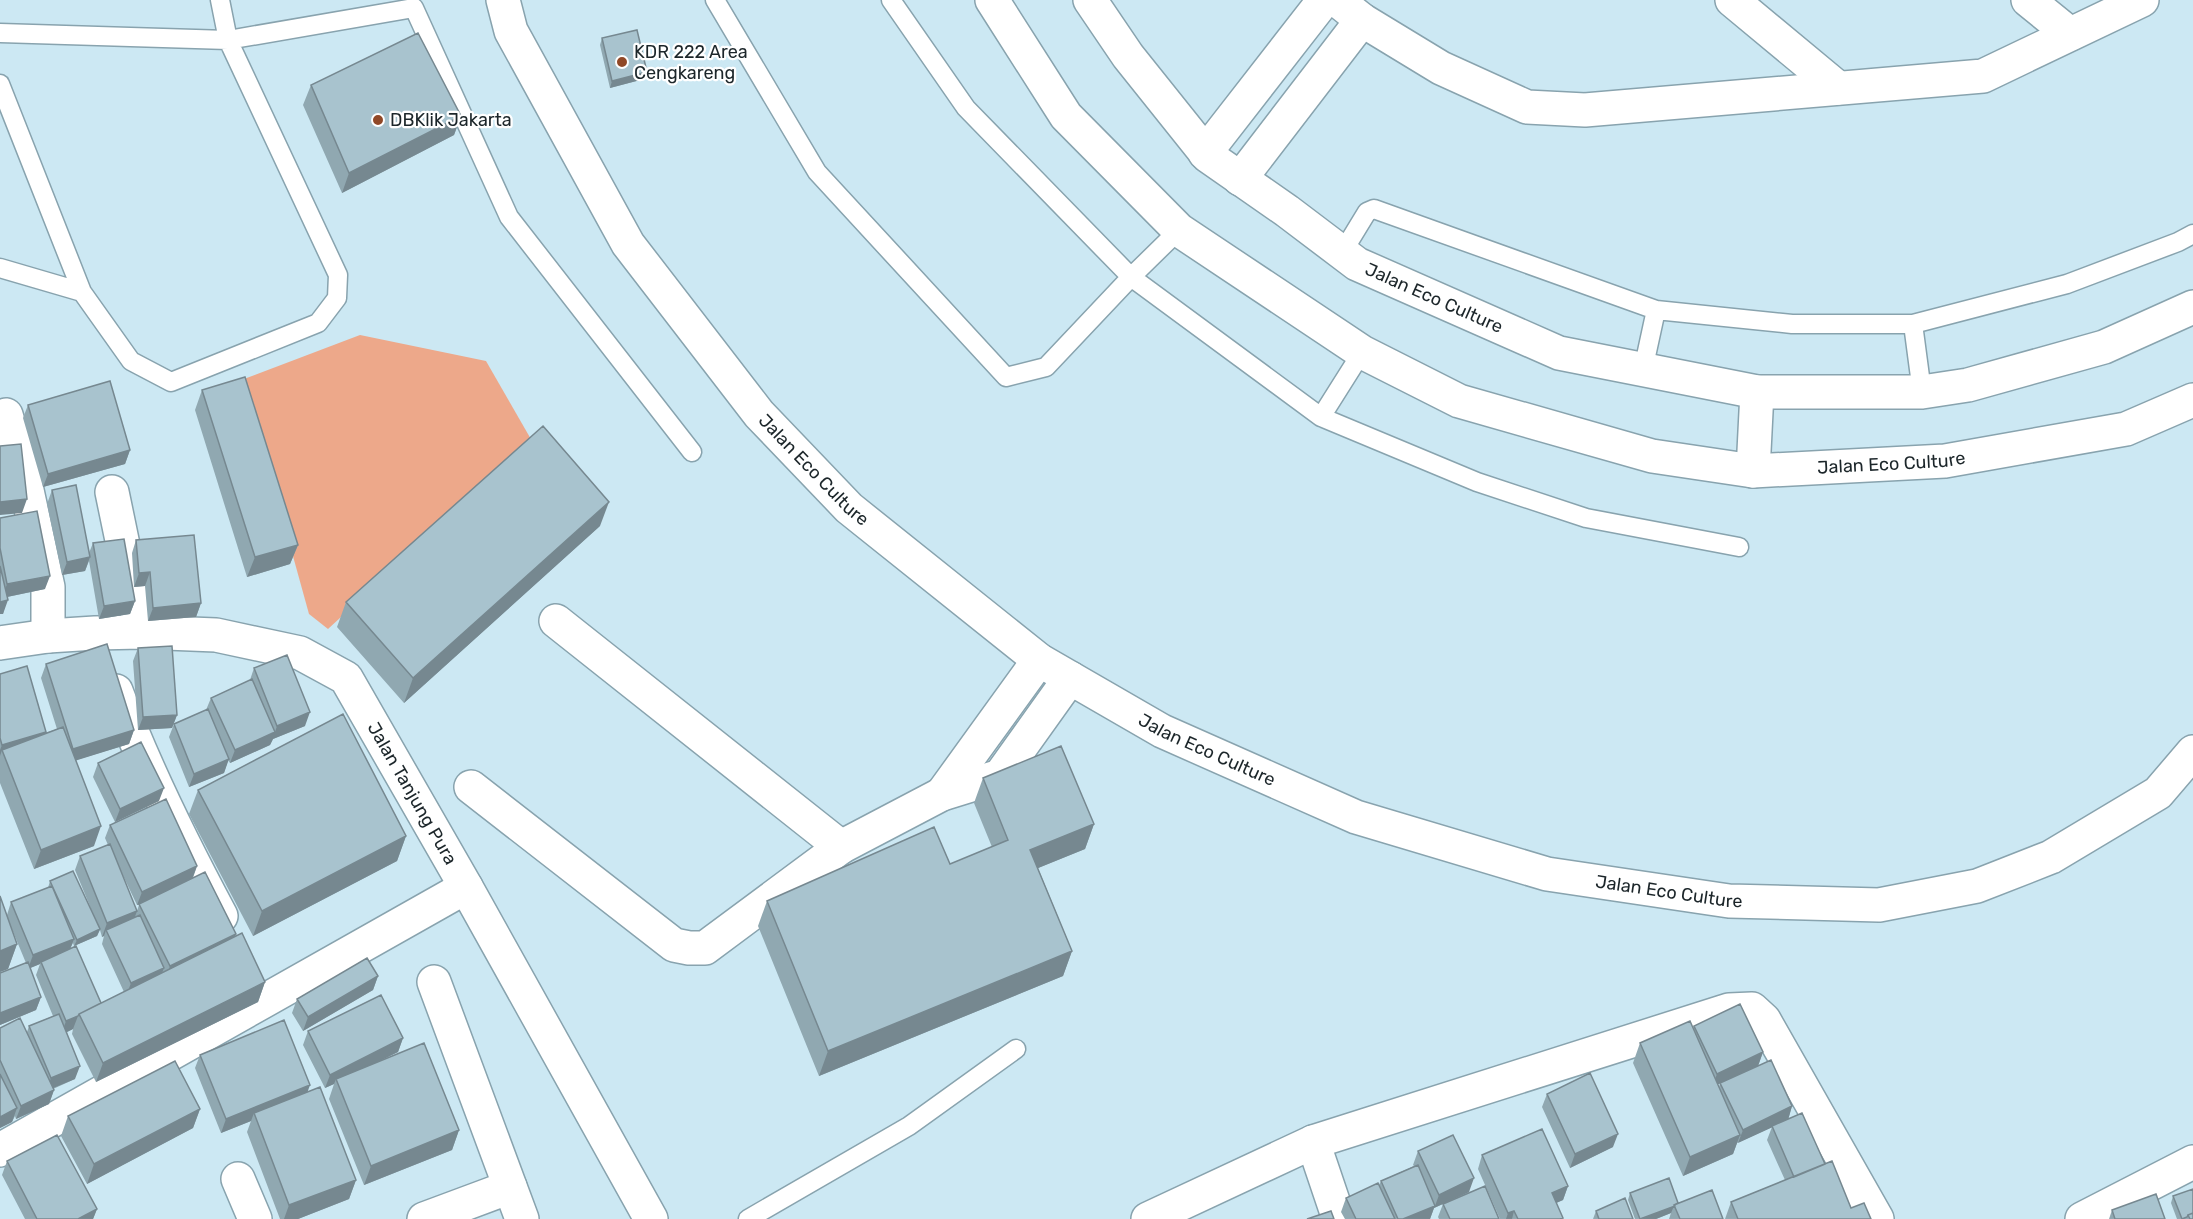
<svg xmlns="http://www.w3.org/2000/svg" width="2193" height="1219" font-family="Rubik,sans-serif">
	<style>
		.green { fill: #eda88a }
		.lines { fill: none; stroke-linecap: round; stroke-linejoin: round }
		.lane-casing { stroke: #88a3ae; stroke-width: 21 }
		.street-casing { stroke: #88a3ae; stroke-width: 36 }
		.secondary-casing { stroke: #88a3ae; stroke-width: 36 }
		.lane { stroke: #fff; stroke-width: 18 }
		.street { stroke: #fff; stroke-width: 33 }
		.secondary { stroke: #fff; stroke-width: 33 }
		.wall { fill: #90a8b1; fill-rule: evenodd }
		.shaded-wall { fill: #768890 }
		.building { fill: #a8c3ce; stroke: #768890; stroke-width: 1.5 }
		.poi-dot { fill: #904827; stroke: #fff; stroke-width: 2 }
		.labels { text-anchor: middle; stroke-width: 4.5; stroke-linejoin: round; paint-order: stroke }
		.poi-label { font-size: 18px; fill: #1c262a; stroke: #fff; text-anchor: start }
		.street-label { font-size: 18px; fill: #1c262a; stroke: #fff }
	</style>
	<rect width="100%" height="100%" fill="#cce8f3"/>
	<!-- green -->
	<path class="green" d="M360,335L486,361L532,441L328,629L309,614L244,379Z"/>
	<g class="lines">
		<!-- lane casing -->
		<g class="lane-casing">
			<path id="lane" d="M715,0L817,172L1006,377L1046,367L1131,277L966,108L891,0
				M0,33L228,40L414,8L509,217L692,452
				M0,84L82,292
				M1179,230L1131,277L1321,417L1477,482L1586,518L1739,547
				M1342,253L1367,212L1374,209L1656,310L1792,324H1913L2067,284L2178,242L2193,234
				M0,268L82,292L131,361L171,382L318,323L337,298L338,275L228,40L220,0
				M1913,324L1922,392
				M1643,370L1656,310
				M1321,417L1362,352
				M748,1219L909,1126L1016,1049"/>
		</g>
		<!-- street casing -->
		<g class="street-casing">
			<g id="street">
				<path id="s1" d="M503,0L511,31L628,244L759,414L849,508L1039,660L1162,731L1356,817L1547,874L1729,901L1879,905L1977,886L2051,857L2158,793L2193,752"/>
				<path d="M1337,0L1362,20L1441,68L1527,107L1585,110L1983,76L2142,0"/>
				<path d="M1732,0L1838,88"/>
				<path d="M2028,0L2070,34"/>
				<path d="M1205,153L1324,0"/>
				<path d="M1240,179L1362,20"/>
				<path d="M6,415L23,472L48,587V636"/>
				<path d="M112,492L141,632"/>
				<path d="M556,621L841,847"/>
				<path d="M116,691C145,769 182,843 221,916"/>
				<path d="M471,787L674,945L689,948H705L841,847L942,794L1000,776L1070,678"/>
				<path d="M942,794L1039,660"/>
				<path d="M434,982L522,1219"/>
				<path d="M1313,1142L1339,1219"/>
				<path d="M0,1150L466,887"/>
				<path d="M238,1179L255,1219"/>
				<path d="M424,1219L510,1187"/>
				<path d="M1148,1219L1313,1142L1729,1010L1752,1009L1764,1020L1877,1219"/>
				<path d="M2082,1219L2193,1162"/>
			</g>
		</g>
		<!-- secondary casing -->
		<g class="secondary-casing">
			<g id="secondary">
				<path id="s2" d="M992,0L1066,116L1179,230L1362,352L1459,401L1652,456L1753,471L1945,461L2126,429L2193,400"/>
				<path id="s3" d="M1090,0L1128,56L1208,156L1287,211L1357,264L1559,353L1757,392H1922L1968,385L2104,347L2193,307"/>
				<path d="M1753,471L1757,392"/>
				<path id="s4" d="M0,643L48,636L95,633L141,632L216,635L300,653L346,678L466,887L651,1219"/>
			</g>
		</g>
		<!-- lane -->
		<use href="#lane" class="lane"/>
		<!-- street -->
		<use href="#street" class="street"/>
		<!-- secondary -->
		<use href="#secondary" class="secondary"/>
	</g>
	<!-- wall -->
	<path class="wall" d="M602,38L647,72L644,79L610,88L600,45Z
		M311,85L461,116L454,135L342,193L303,105Z
		M202,390L298,545L290,564L247,577L195,410Z
		M28,405L130,450L125,464L43,487L23,418Z
		M52,490L89,553L93,543L135,601L130,614L99,619L89,561L85,571L62,575L47,504Z
		M0,518L45,589L7,597L3,614H0Z
		M600,526L404,703L337,627L346,602Z
		M136,540L201,603L196,617L148,621L145,586L134,587L132,553Z
		M138,648L177,715L172,728L138,730L133,661Z
		M46,664L134,730L129,744L76,760L94,846L34,869L0,783V674L45,733L57,729L41,678Z
		M254,668L305,726L273,739L270,745L230,763L228,760L224,773L189,787L169,737L174,724L206,710L211,698L250,680Z
		M98,763L159,801L115,822L93,777Z
		M983,778L1094,824L1085,849L1038,868L1072,951L1063,976L819,1076L758,926L767,901L950,864L992,847L974,803Z
		M198,790L406,836L397,861L253,936L189,814Z
		M110,825L197,866L193,878L236,934L235,937L265,982L258,1002L96,1082L72,1034L73,1029L67,1032L75,1079L53,1089L54,1090L49,1104L16,1119L15,1116L12,1122L0,1128V1028L27,1032L29,1026L53,1016L36,975L40,964L30,968L41,997L36,1010L0,1025V973L26,963L11,927L17,944L8,969L0,972V896L7,915L11,902L48,888L50,881L94,916L75,870L80,856L108,845L105,838ZM118,865L137,905H139L137,911ZM100,930L102,937L104,936L102,944L124,992L101,1003L70,949L73,943L74,946L97,936Z
		M378,976L373,990L303,1031L292,1013L297,999Z
		M1694,1026L1763,1052L1758,1066L1718,1084L1719,1087L1720,1083L1792,1106L1788,1120L1825,1164L1851,1208L1871,1219H1725L1731,1202L1785,1180L1767,1140L1772,1127L1737,1143L1733,1154L1683,1176L1633,1063L1640,1043L1693,1028Z
		M308,1031L403,1038L398,1052L378,1062L459,1130L452,1150L364,1185L329,1099L334,1084L325,1088L303,1045Z
		M200,1055L308,1092L356,1180L349,1199L298,1219H280L247,1132L251,1121L221,1133L195,1068Z
		M1547,1094L1613,1147L1570,1168L1542,1107Z
		M200,1109L193,1128L87,1184L61,1136L68,1116Z
		M1418,1151L1469,1192L1453,1200L1499,1219H1439L1438,1217L1443,1204L1434,1208L1430,1219H1345L1341,1212L1346,1198L1379,1185L1381,1181L1414,1166L1413,1165Z
		M1482,1155L1568,1186L1563,1200L1556,1203L1562,1219H1500L1478,1169Z
		M7,1161L97,1209L93,1219H25L2,1175Z
		M1630,1193L1678,1203L1723,1219H1669L1671,1213L1656,1219H1635L1628,1200Z
		M2173,1196L2193,1219H2177L2171,1203Z
		M2112,1210L2165,1219H2109Z
		M1596,1211L1633,1219H1593Z"/>
	<!-- shaded-wall -->
	<path class="shaded-wall" d="M647,72L644,79L610,88L612,81Z
		M461,116L454,135L342,193L349,173Z
		M130,450L125,464L43,487L48,474Z
		M27,499L22,513L0,515V502Z
		M609,502L600,526L404,703L413,678Z
		M298,545L290,564L247,577L255,557Z
		M90,557L85,571L62,575L67,562Z
		M150,572L145,586L134,587L139,573Z
		M50,576L45,589L2,598L7,584Z
		M8,600L3,614H0V602Z
		M135,601L130,614L99,619L104,606Z
		M201,603L196,617L148,621L153,608Z
		M310,712L305,726L273,739L270,745L230,763L235,750L275,732L277,726Z
		M177,715L172,728L138,730L143,717Z
		M134,730L129,744L68,763L73,749Z
		M46,732L41,746L2,750L0,756V750L2,745Z
		M229,759L224,773L189,787L194,774Z
		M164,788L159,801L115,822L120,809Z
		M1094,824L1085,849L1021,875L1030,850Z
		M101,826L94,846L34,869L41,850Z
		M406,836L397,861L253,936L262,911Z
		M197,866L192,879L137,905L142,892Z
		M137,911L132,925L106,930L104,936L102,937L107,923Z
		M100,929L97,936L74,946L77,940Z
		M236,934L231,947L165,980L170,966Z
		M74,939L69,952L41,962L40,964L28,969L33,955Z
		M17,944L8,969L0,972V951Z
		M1072,951L1063,976L819,1076L828,1051Z
		M164,968L159,981L126,996L131,983Z
		M378,976L373,990L303,1031L308,1017Z
		M265,982L258,1002L96,1082L103,1063Z
		M41,997L36,1010L0,1025V1013Z
		M78,1016L73,1029L61,1035L66,1021Z
		M403,1038L398,1052L337,1082L336,1079L334,1084L325,1088L330,1075Z
		M1763,1052L1758,1066L1712,1087L1717,1074Z
		M80,1066L75,1079L46,1091L51,1078Z
		M310,1085L305,1099L254,1113L251,1121L221,1133L226,1119Z
		M54,1090L49,1104L16,1119L21,1106Z
		M1792,1106L1788,1120L1738,1143L1743,1130Z
		M17,1108L12,1122L0,1128V1117Z
		M200,1109L193,1128L87,1184L94,1164Z
		M459,1130L452,1150L364,1185L371,1166Z
		M1618,1134L1613,1147L1570,1168L1575,1154Z
		M1740,1135L1733,1154L1683,1176L1690,1157Z
		M1474,1178L1469,1192L1434,1208L1430,1219H1403L1435,1206L1439,1195Z
		M356,1180L349,1199L298,1219H284L289,1205Z
		M1568,1186L1563,1200L1547,1207L1552,1193Z
		M1674,1206L1671,1213L1656,1219H1641Z
		M97,1209L93,1219H78Z
		M1514,1211L1512,1219H1506L1508,1213Z"/>
	<!-- building -->
	<path class="building" d="M637,30L647,72L612,81L602,38Z
		M418,33L461,116L349,173L311,85Z
		M245,377L298,545L255,557L202,390Z
		M110,381L130,450L48,474L28,405Z
		M543,426L609,502L413,678L346,602Z
		M21,444L27,499L0,502V446Z
		M76,485L90,557L67,562L52,490Z
		M37,511L50,576L7,584L0,548V518Z
		M194,535L201,603L153,608L150,572L139,573L136,540Z
		M124,539L135,601L104,606L93,543Z
		M0,566L8,600L0,602Z
		M107,644L134,730L73,749L46,664Z
		M172,646L177,715L143,717L138,648Z
		M287,655L310,712L277,726L254,668Z
		M27,666L46,732L2,745L0,738V674Z
		M252,679L275,732L235,750L211,698Z
		M208,709L229,759L194,774L174,724Z
		M343,714L406,836L262,911L198,790Z
		M63,727L101,826L41,850L2,750Z
		M141,742L164,788L120,809L98,763Z
		M1061,746L1094,824L1030,850L1072,951L828,1051L767,901L934,827L950,864L1008,840L983,778Z
		M166,799L197,866L142,892L110,825Z
		M110,844L137,911L107,923L80,856Z
		M73,871L100,929L77,940L50,881Z
		M205,872L236,934L170,966L139,904Z
		M52,886L74,939L33,955L11,902Z
		M0,896L17,944L0,951Z
		M140,915L164,968L131,983L106,930Z
		M242,933L265,982L103,1063L79,1014Z
		M76,946L101,1003L79,1014L78,1016L66,1021L41,962Z
		M367,958L378,976L308,1017L297,999Z
		M28,962L41,997L0,1013V973Z
		M381,995L403,1038L330,1075L308,1031Z
		M1740,1004L1763,1052L1717,1074L1694,1026Z
		M59,1014L80,1066L51,1078L29,1026Z
		M20,1018L54,1090L21,1106L0,1060V1028Z
		M284,1020L310,1085L226,1119L200,1055Z
		M1690,1021L1740,1135L1690,1157L1640,1043Z
		M424,1043L459,1130L371,1166L336,1079Z
		M1771,1060L1792,1106L1743,1130L1720,1083Z
		M175,1061L200,1109L94,1164L68,1116Z
		M1590,1073L1618,1134L1575,1154L1547,1094Z
		M0,1074L17,1108L0,1117Z
		M320,1087L356,1180L289,1205L254,1113Z
		M1802,1113L1825,1164L1794,1177L1772,1126Z
		M1542,1129L1568,1186L1552,1193L1563,1218L1560,1219H1518L1514,1211L1508,1213L1482,1155Z
		M57,1135L97,1209L78,1219H37L7,1161Z
		M1453,1135L1474,1178L1439,1195L1418,1151Z
		M1832,1161L1851,1208L1864,1203L1871,1219H1738L1731,1202Z
		M1418,1165L1435,1206L1403,1219H1398L1381,1181Z
		M1669,1178L1678,1203L1674,1205L1675,1206L1640,1219L1630,1193Z
		M1378,1183L1395,1219H1356L1346,1198Z
		M1485,1186L1499,1219H1450L1443,1204Z
		M2193,1189V1213L2188,1215L2187,1217L2182,1219L2173,1196Z
		M1712,1190L1723,1219H1680L1674,1205Z
		M2156,1194L2165,1219H2115L2112,1210Z
		M1625,1198L1633,1219H1599L1596,1211Z
		M1331,1211L1334,1219H1307Z
		M2193,1213V1219H2190L2188,1215Z"/>
	<!-- markers -->
	<g class="poi-dot">
		<circle cx="622" cy="62" r="6"/>
		<circle cx="378" cy="120" r="6"/>
	</g>
	<g class="labels">
		<!-- poi labels -->
		<g class="poi-label">
			<text x="634" y="58">KDR 222 Area<tspan x="634" dy="21">Cengkareng</tspan></text>
			<text x="390" y="126">DBKlik Jakarta</text>
		</g>
		<!-- street labels -->
		<g class="street-label">
			<text dy="6" stroke="none"><textPath href="#s3" startOffset="464">Jalan Eco Culture</textPath></text>
			<text dy="6" stroke="none"><textPath href="#s2" startOffset="1068">Jalan Eco Culture</textPath></text>
			<text dy="6" stroke="none"><textPath href="#s1" startOffset="568">Jalan Eco Culture</textPath></text>
			<text dy="6" stroke="none"><textPath href="#s1" startOffset="1054">Jalan Eco Culture</textPath></text>
			<text dy="6" stroke="none"><textPath href="#s4" startOffset="488">Jalan Tanjung Pura</textPath></text>
			<text dy="6" stroke="none"><textPath href="#s1" startOffset="1540">Jalan Eco Culture</textPath></text>
		</g>
	</g>
</svg>
